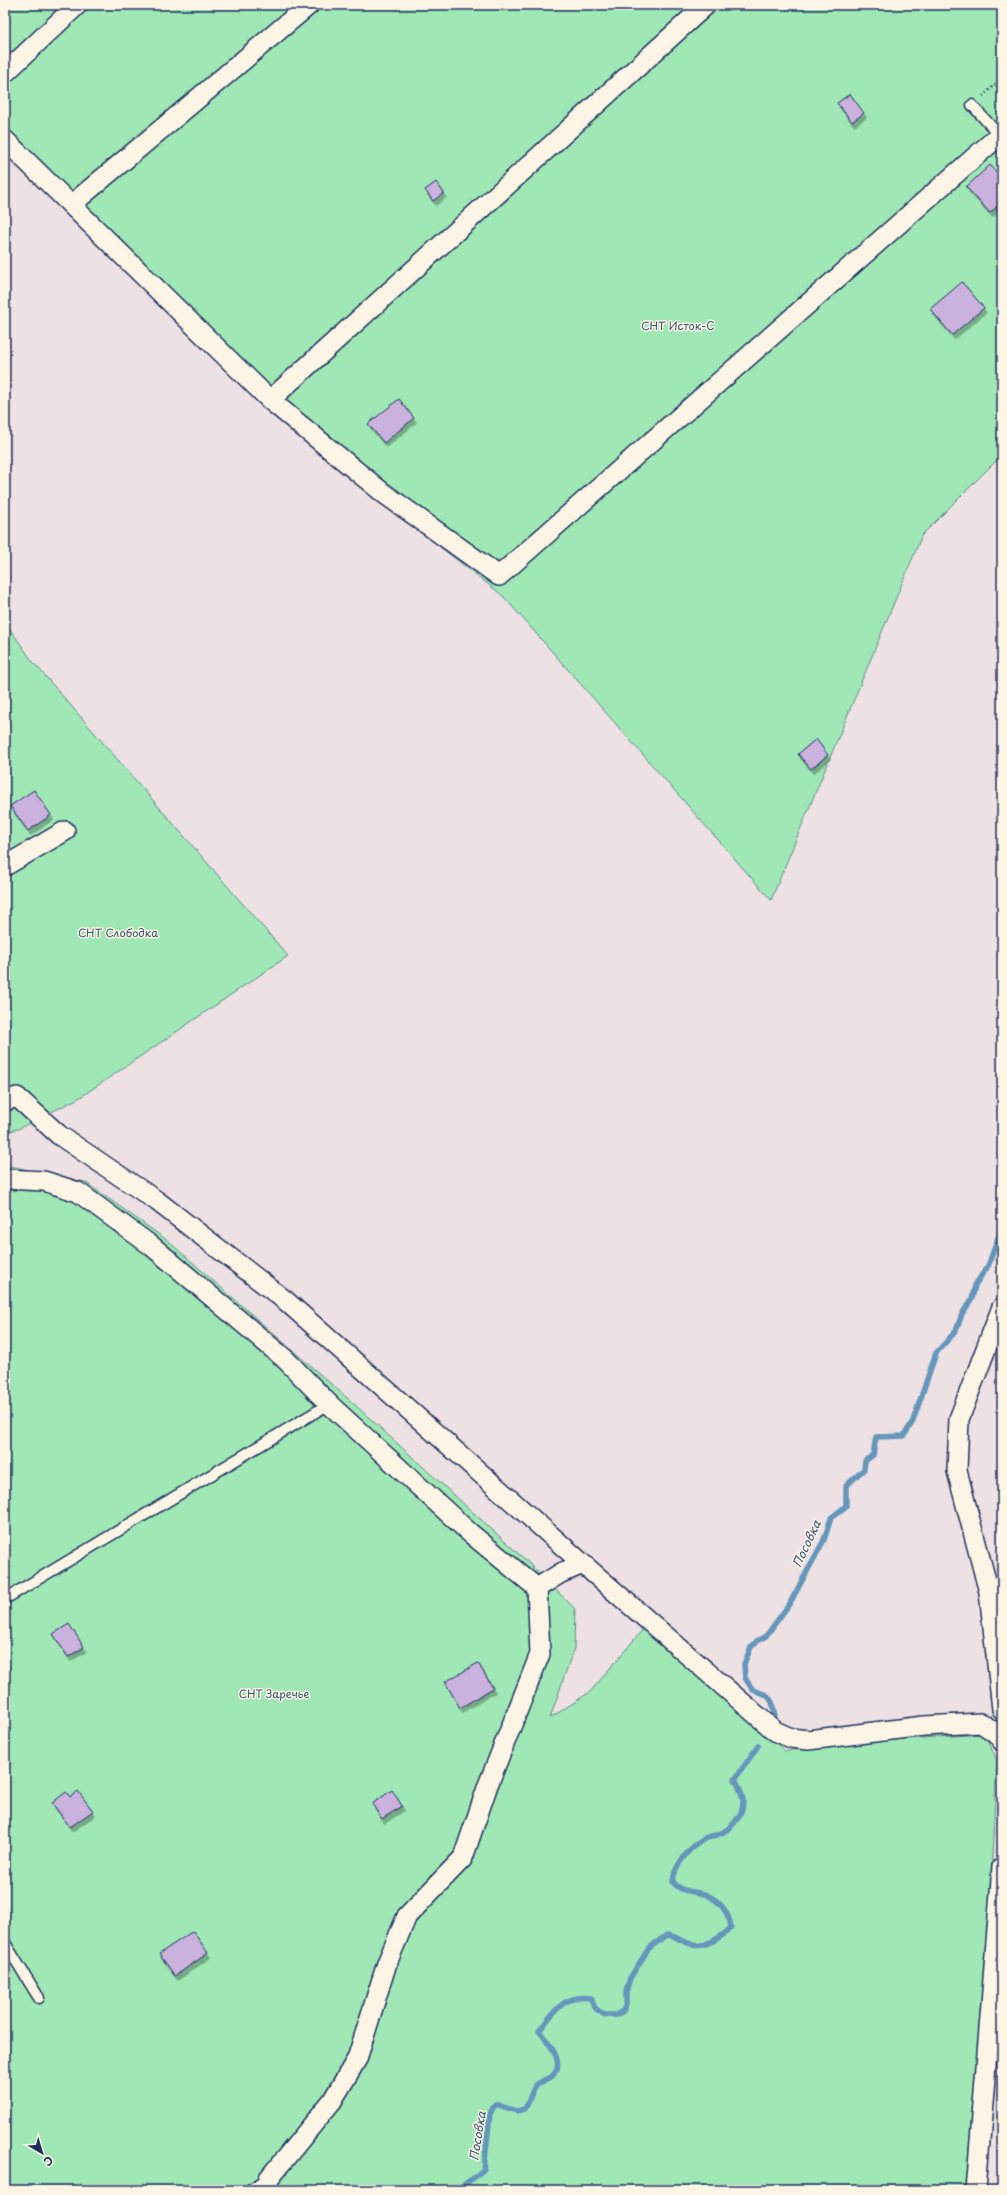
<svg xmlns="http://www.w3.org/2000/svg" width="1007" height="2195" font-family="'Playpen Sans',sans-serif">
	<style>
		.green { fill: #9fe8b6; stroke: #5d8c8a }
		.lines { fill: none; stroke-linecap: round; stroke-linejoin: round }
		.stream { stroke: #6596bb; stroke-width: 5.5 }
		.building { fill: #cbb1de; stroke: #1b2f5e; filter: url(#shadow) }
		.lane-casing { stroke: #1b2f5e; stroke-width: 13 }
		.street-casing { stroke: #1b2f5e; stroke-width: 22 }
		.path { stroke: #1b2f5e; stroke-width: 2.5; stroke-dasharray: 1 3; stroke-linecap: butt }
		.lane { stroke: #fcf5e5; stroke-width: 10 }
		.street { stroke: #fcf5e5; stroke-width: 19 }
		.labels { text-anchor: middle; stroke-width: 3; stroke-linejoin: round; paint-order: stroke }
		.park-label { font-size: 11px; fill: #355470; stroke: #fcf5e5 }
		.water-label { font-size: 12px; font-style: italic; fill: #34517d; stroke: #fcf5e5 }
	</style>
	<defs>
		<filter id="shadow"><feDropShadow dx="2.5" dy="4.5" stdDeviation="0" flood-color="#0004"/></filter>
	</defs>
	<rect width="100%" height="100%" fill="#ede1e3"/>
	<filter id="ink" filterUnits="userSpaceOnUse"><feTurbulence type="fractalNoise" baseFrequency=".025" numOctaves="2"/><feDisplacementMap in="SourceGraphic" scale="8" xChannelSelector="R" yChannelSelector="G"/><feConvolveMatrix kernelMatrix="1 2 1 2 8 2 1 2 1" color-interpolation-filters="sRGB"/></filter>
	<g filter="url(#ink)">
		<!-- green -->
		<path class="green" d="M5,5H1002V455L922,535L771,900L503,596L269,413L5,154Z
			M5,622L33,662L288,956L79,1098L18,1129L5,1132Z
			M5,1165L85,1182L168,1241L355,1405L532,1566L575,1609L574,1648L550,1718L590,1692L644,1628L785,1751L892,1740L984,1734L997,1760L985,1992L967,2190H5Z"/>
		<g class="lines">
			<!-- stream -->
			<path class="stream" d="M775,1716L772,1702L767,1695L753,1690L745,1678L744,1664L751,1647L757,1641L766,1636L790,1603L824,1540L831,1518L846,1506V1486L864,1469L865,1461L873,1455L876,1437L904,1436L913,1421L936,1353L956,1331L962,1314L972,1299L975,1285L988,1266L1002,1227
				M456,2190L475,2177L484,2169L490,2114L495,2104L516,2111L525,2109C529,2102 531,2093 535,2086C538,2082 547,2080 551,2077C568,2064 548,2042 539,2031C554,2012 564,1994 590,1998L596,2009L605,2015H616L623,2011L626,2004V1992L630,1978L649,1948L667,1935C677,1936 683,1942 693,1945C705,1948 724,1936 731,1927C729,1913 720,1901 707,1895C695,1890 682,1894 673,1882C674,1865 690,1847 705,1838C708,1836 713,1836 717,1835C731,1830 744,1815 743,1800C742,1793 738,1785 735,1779L758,1746"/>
		</g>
		<!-- building -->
		<path class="building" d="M850,94L864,113L852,122L837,103Z
			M990,165L1002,178V202L990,213L966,187Z
			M436,182L444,193L433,201L425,190Z
			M962,282L984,308L952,335L930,309Z
			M399,399L414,418L384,443L368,424Z
			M816,739L828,755L811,769L798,754Z
			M34,790L51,815L28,831L10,806Z
			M69,1624L84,1647L68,1657L53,1634Z
			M478,1663L493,1688L460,1708L445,1682Z
			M392,1790L402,1806L382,1819L372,1804Z
			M78,1791L93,1811L70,1827L52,1803L66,1792L70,1797Z
			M193,1931L208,1953L175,1976L159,1954Z"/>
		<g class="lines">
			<!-- lane casing -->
			<g class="lane-casing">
				<path id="lane" d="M972,105L999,135
					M5,1599L329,1404
					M5,1943L39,1998
					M249,2190L269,2178"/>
			</g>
			<!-- street casing -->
			<g class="street-casing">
				<path id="street" d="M5,73L77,5
					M5,140L270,400L382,492L499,576L1002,133
					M71,205L309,5
					M270,400L706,5
					M5,866L65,831
					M5,1101L17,1097L59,1135L157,1201L286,1301L583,1564L775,1731L791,1738L808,1740L924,1726L981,1723L996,1733L1002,1741
					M5,1179L44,1181L78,1192L153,1247L285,1359L329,1404L470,1533L537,1588L561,1573L583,1564
					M1002,1307L959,1419L957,1471L989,1592L1002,1709
					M267,2190L269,2178L332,2101L357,2059L387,1963L407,1916L463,1858L488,1785L540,1654L537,1588
					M976,2190L1002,1867"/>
			</g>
			<!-- path -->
			<path class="path" d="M983,96L1002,78"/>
			<!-- lane -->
			<use href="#lane" class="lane"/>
			<!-- street -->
			<use href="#street" class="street"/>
		</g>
	</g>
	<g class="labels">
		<!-- park labels -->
		<g class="park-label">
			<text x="678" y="330">СНТ Исток-С</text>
			<text x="118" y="937">СНТ Слободка</text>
			<text x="274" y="1698">СНТ Заречье</text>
		</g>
		<!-- water labels -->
		<g class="water-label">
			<text transform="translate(807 1544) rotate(-65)" y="4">Посовка</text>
			<text transform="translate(478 2136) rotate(-81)" y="4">Посовка</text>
		</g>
	</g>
	<!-- margin -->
	<rect width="1007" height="2195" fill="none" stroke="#fcf5e5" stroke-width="20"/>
	<rect x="10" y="10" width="987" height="2175" fill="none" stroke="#1b2f5e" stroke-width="1.5" filter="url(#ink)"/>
	<!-- north arrow -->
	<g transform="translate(42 2153) rotate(142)" stroke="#fcf5e5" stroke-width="3" paint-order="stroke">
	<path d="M0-3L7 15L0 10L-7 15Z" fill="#1b2f5e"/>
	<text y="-6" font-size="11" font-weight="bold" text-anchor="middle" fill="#1b2f5e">С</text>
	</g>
</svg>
